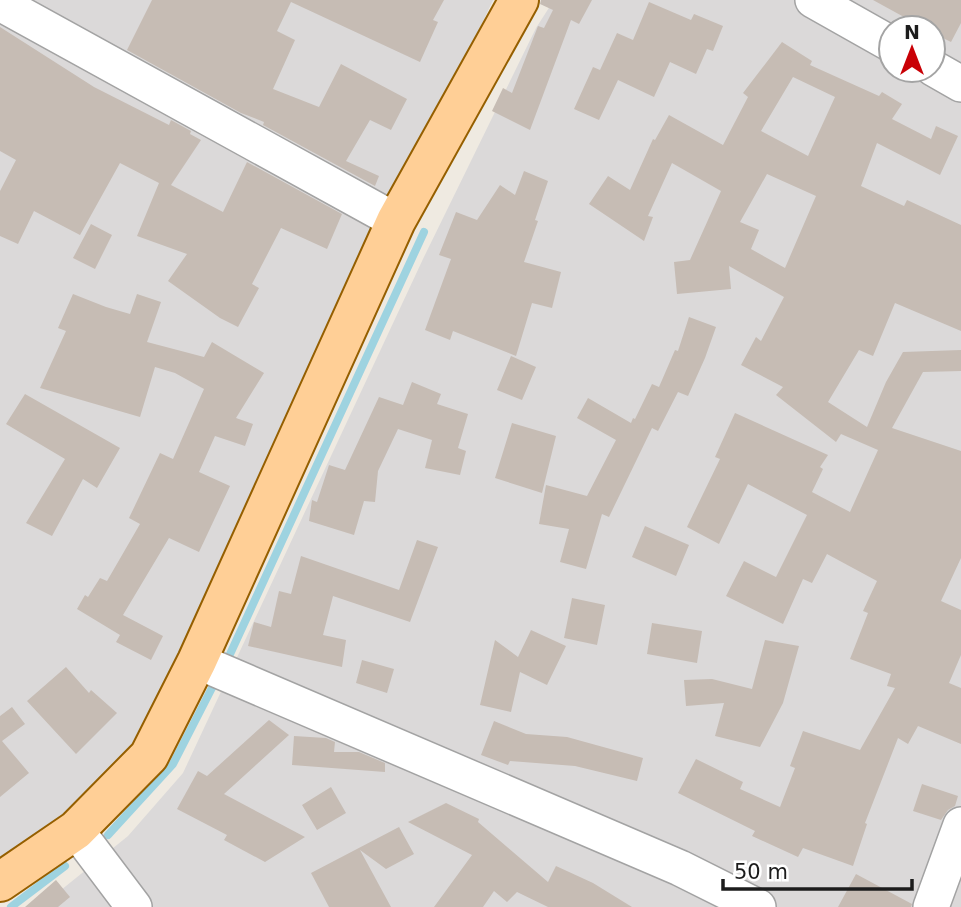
<svg xmlns="http://www.w3.org/2000/svg" width="961" height="907" font-family="'DejaVu Sans',sans-serif">
	<style>
		.residential { fill: #dbd9d9; fill-rule: evenodd }
		.lines { fill: none; stroke-linecap: round; stroke-linejoin: round }
		.stream { stroke: #9ed3e0; stroke-width: 8 }
		.building { fill: #c6bcb4; fill-rule: evenodd }
		.minor-casing { stroke: #a3a3a3; stroke-width: 38 }
		.major-casing { stroke: #955f00; stroke-width: 42 }
		.minor { stroke: #fff; stroke-width: 35 }
		.major { stroke: #ffcf96; stroke-width: 38 }
	</style>
	<rect width="100%" height="100%" fill="#efeae1"/>
	<!-- residential -->
	<path class="residential" d="M0,0H493L157,717L97,793L0,862Z
		M554,0H961V907H40L128,836L183,773L423,259L536,28ZM891,28H933V70H891Z"/>
	<g class="lines">
		<!-- stream -->
		<path class="stream" d="M225,665L424,232
			M108,835L173,764L214,684
			M11,907L65,866"/>
	</g>
	<!-- building -->
	<path class="building" d="M152,0H444L433,20L438,22L420,62L291,2L277,31L295,40L273,89L319,107L341,64L407,99L391,130L370,120L346,161L379,176L375,186L263,125L264,122L241,113L127,50Z
		M541,0H592L579,24L571,20L530,130L492,111L503,88L512,93L538,26L544,28L553,10L540,4Z
		M873,0H961V23L951,42L933,33V28H924Z
		M649,2L691,20L694,14L723,26L713,51L707,49L696,74L670,62L654,97L618,80L599,120L574,109L593,67L600,70L617,33L633,40Z
		M0,27L94,87L169,125L171,120L191,131L190,134L201,140L171,185L223,212L247,162L342,214L327,249L281,228L252,284L259,288L238,327L220,318L168,281L187,254L137,236L159,183L120,163L80,235L34,211L18,244L0,236V191L16,160L0,151Z
		M782,42L812,61L810,65L879,96L882,92L902,104L892,119L931,139L936,126L958,136L940,175L877,143L861,186L904,206L907,200L961,225V331L895,303L873,356L859,350L828,402L867,427L886,382L903,352L961,350V371L923,372L892,428L961,451V558L941,601L961,610V655L949,683L961,688V744L918,726L908,744L898,738L865,823L867,824L853,866L803,848L798,857L752,836L755,831L678,793L696,759L743,782L740,789L780,807L795,768L790,766L803,731L860,750L895,688L887,686L891,674L850,659L868,613L863,611L877,581L827,554L812,583L803,579L783,624L726,596L744,561L776,577L807,515L748,484L719,544L687,527L720,459L715,457L735,413L828,455L820,467L823,469L812,492L850,512L878,450L841,434L836,442L776,395L783,387L741,365L756,337L761,341L784,297L729,266L731,289L677,294L674,262L690,260L721,191L672,163L648,216L653,217L644,241L589,204L608,176L630,190L653,139L655,140L669,115L723,145L748,97L743,93ZM793,77L835,97L808,156L761,131ZM767,174L816,196L785,268L751,249L759,230L740,222Z
		M524,171L548,181L535,220L538,221L524,262L561,272L552,308L532,303L516,356L453,331L450,340L425,330L451,259L439,255L456,212L477,220L500,185L515,195Z
		M91,224L112,235L95,269L73,258Z
		M73,294L106,307L130,314L137,294L161,302L147,342L204,357L212,342L264,373L236,418L253,424L245,446L215,436L199,472L230,486L199,552L169,538L123,615L163,636L151,660L116,642L120,635L77,609L85,595L88,597L100,578L107,581L140,524L129,518L160,453L173,459L204,389L175,373L155,367L140,417L40,388L66,331L58,328Z
		M689,317L716,327L705,358L688,396L678,392L658,431L652,428L609,517L602,514L586,569L560,562L569,529L539,524L546,485L587,496L616,440L577,418L588,398L631,423L633,418L635,419L652,384L659,387L675,350L678,351Z
		M511,356L536,367L522,400L497,390Z
		M412,382L441,394L437,404L468,414L458,448L466,451L460,475L425,468L432,440L398,429L378,471L375,502L364,501L354,535L309,521L312,500L317,502L329,465L345,470L379,397L403,405Z
		M25,394L120,448L97,488L83,479L52,536L26,523L65,459L6,424Z
		M512,423L556,436L542,493L495,478Z
		M645,526L689,545L676,576L632,557Z
		M417,540L438,547L410,622L333,596L323,635L346,640L342,667L248,646L254,622L271,627L279,591L291,594L301,556L399,590Z
		M572,598L605,605L597,645L564,638Z
		M652,623L702,631L697,663L647,654Z
		M531,630L566,646L547,685L520,672L511,712L480,705L495,640L518,657Z
		M765,640L799,646L783,703L760,747L715,736L724,703L686,706L684,680L712,679L752,689Z
		M362,660L394,669L387,693L356,683Z
		M66,667L89,693L91,690L117,713L76,754L27,701Z
		M12,707L25,724L2,741L29,773L0,797V716Z
		M269,720L289,735L224,794L305,837L265,862L224,840L227,835L177,809L198,771L207,776Z
		M494,721L526,734L567,737L643,758L637,781L575,766L510,761L508,765L481,755Z
		M294,736L326,738L335,742L334,752H359L385,763V772L292,765Z
		M922,784L958,796L955,806L948,810L941,820L913,811Z
		M331,787L346,813L317,830L302,805Z
		M446,803L479,819L478,822L548,882L556,866L593,883L632,907H548L517,892L507,902L494,891L483,907H434L472,855L408,822Z
		M399,827L414,854L386,869L360,850L391,907H329L311,873Z
		M856,874L912,904L911,907H838Z
		M56,880L70,897L58,907H25Z"/>
	<g class="lines">
		<!-- minor casing -->
		<g class="minor-casing">
			<path id="minor" d="M813,0L891,44
				M0,3L396,221
				M933,68L961,84
				M197,661L680,868L758,907
				M76,830L134,907
				M931,907L961,825"/>
		</g>
		<!-- major casing -->
		<g class="major-casing">
			<path id="major" d="M0,882L76,830L149,756L197,661L396,221L519,0"/>
		</g>
		<!-- minor -->
		<use href="#minor" class="minor"/>
		<!-- major -->
		<use href="#major" class="major"/>
	</g>
	<!-- north arrow -->
	<g transform="translate(912 49)"><circle r="33" fill="#ffffff" stroke="#a4a4a4" stroke-width="2"/>
	<path d="M0-5L12 26L0 18L-12 26Z" fill="#c90006"/>
	<text y="-10" font-size="19" font-weight="bold" text-anchor="middle" fill="#1c1c1c">N</text>
	</g>
	<!-- scale -->
	<path d="M723 879v10h189v-10" fill="none" stroke="#1c1c1c" stroke-width="3.5"/>
	<text x="734" y="879" font-size="21" fill="#1c1c1c" stroke="#ffffff" stroke-width="5" paint-order="stroke">50 m</text>
</svg>
